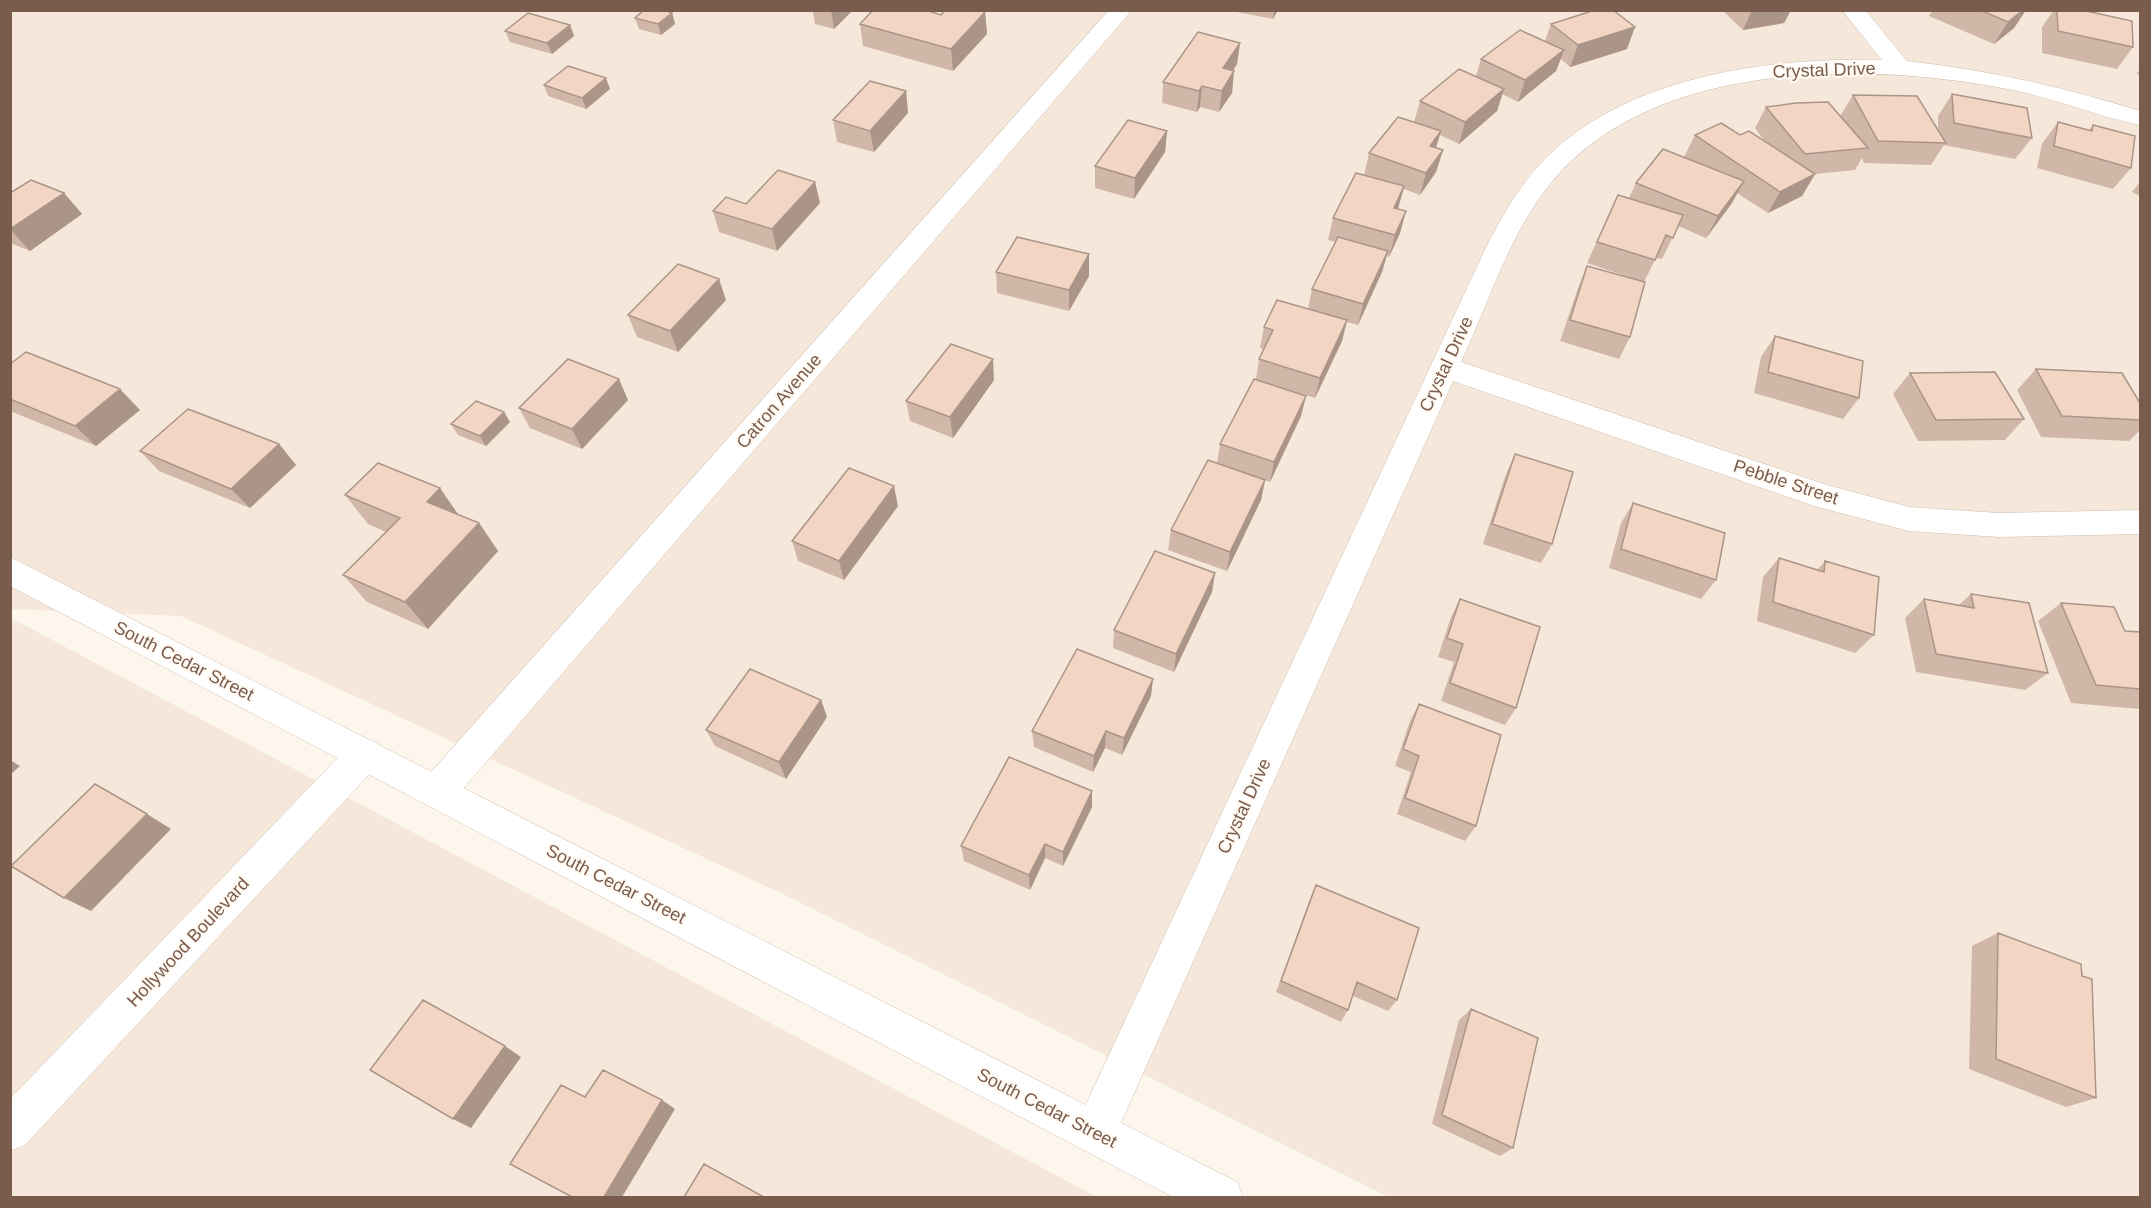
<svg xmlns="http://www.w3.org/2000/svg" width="2151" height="1208" font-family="Arial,sans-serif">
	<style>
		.residential { fill: #f5e8da }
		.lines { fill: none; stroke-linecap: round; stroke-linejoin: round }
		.street-casing { stroke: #d1beb0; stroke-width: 1 }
		.secondary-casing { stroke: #d6c0b0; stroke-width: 1 }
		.street { fill: #fff; fill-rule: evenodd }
		.secondary { fill: #fff; fill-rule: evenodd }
		.wall { fill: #d1b7a8 }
		.shaded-wall { fill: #aa9588 }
		.building { fill: #f3d5c3; stroke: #aa9588; stroke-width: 1.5 }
		.labels { text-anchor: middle; stroke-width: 4.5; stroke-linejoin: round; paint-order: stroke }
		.street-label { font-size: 18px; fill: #7a5c4d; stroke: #fffaf3 }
	</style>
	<rect width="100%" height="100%" fill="#fdf6ec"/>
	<!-- residential -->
	<path class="residential" d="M11,11H2140V1197H1388L785,895L181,616L11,609Z
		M11,618L1097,1197H11Z"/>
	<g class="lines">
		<!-- street casing -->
		<g class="street-casing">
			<path id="street" d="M1109,10H1132L450,804L437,809L424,804L419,792L424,780Z
				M1842,10H1865L1907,61C1987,70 2064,87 2140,111V125C2101,117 2062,101 2022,92C1877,61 1653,56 1550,184C1510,233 1488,304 1461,362L1827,485L1909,507L1999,513L2140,510V534L1999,537L1909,531L1814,506L1453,381L1110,1147L1095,1153L1080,1147L1074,1132L1080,1117L1482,256C1498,223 1516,190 1541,163C1623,76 1769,57 1882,60Z
				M365,738L378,743L383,754L378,765L25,1145L10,1151V1099L352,743Z"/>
		</g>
		<!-- secondary casing -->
		<g class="secondary-casing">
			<path id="secondary" d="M10,557L1237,1182L1243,1198H1175L10,586Z"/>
		</g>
		<!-- street -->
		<use href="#street" class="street"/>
		<!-- secondary -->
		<use href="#secondary" class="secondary"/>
	</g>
	<!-- wall -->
	<path class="wall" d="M807,10H853L834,29L815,24L813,12Z
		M1237,10H1278L1273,19L1237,12Z
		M1722,10H1791L1784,23L1743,30Z
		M1933,10H2026L2014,28L1994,44L1929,16Z
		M2054,10H2082L2133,47L2117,69L2042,53V27Z
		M985,12L987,34L953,71L863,46L860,24L941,15Z
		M672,13L675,24L661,35L639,29L635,18Z
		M1551,24L1627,49L1570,67L1561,59L1556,71L1518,102L1502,94L1497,111L1459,144L1440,135L1436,148L1443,150L1436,172L1420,195L1404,189L1398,209L1406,211L1400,233L1389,257L1387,256L1382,272L1358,325L1347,322L1342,341L1315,398L1276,386L1306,396L1301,416L1270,482L1265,480L1261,500L1227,571L1168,550L1171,530L1217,463L1220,444L1256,379L1259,359L1264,349L1260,348L1264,327L1308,309L1312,289L1336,242L1328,240L1333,218L1371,177L1364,175L1369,153L1414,122L1420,101L1476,76L1481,59L1545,41Z
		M570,25L574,36L552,54L510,42L505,31Z
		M1240,43L1237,64L1233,71H1234L1232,93L1219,112L1200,107L1197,112L1162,103L1163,82Z
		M2140,68V76L2137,74Z
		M544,85L610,89L586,109L548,96Z
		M906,91L908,113L874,152L837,142L833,120Z
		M1952,94L2032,138L2015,159L1944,145L1931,165L1864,163L1862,158L1855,170L1815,174L1802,196L1768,213L1737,193L1732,203L1706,238L1678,226L1662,259L1656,258L1644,282L1587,263L1618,195L1629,198L1636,183L1687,159L1684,157L1695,135H1740L1765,142L1755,128L1766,107L1840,116L1853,95L1938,131V116Z
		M2058,122L2089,130L2093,125L2131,168L2113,189L2037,168L2042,144Z
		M1167,131L1165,152L1134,199L1095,188V166Z
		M815,182L820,203L777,251L719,232L713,211L746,204Z
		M2140,182V196L2132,192Z
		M10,193H64L82,214L30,251L10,243Z
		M1089,254V276L1069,311L997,293L996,272Z
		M1587,266L1630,337L1619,359L1560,341L1578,288Z
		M726,300L678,352L637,337L628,315Z
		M1775,336L1859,398L1843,419L1754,393L1761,357Z
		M10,364L140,410L96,446L10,411Z
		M2036,369L2140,403V430L2129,441L2041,437L2017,390Z
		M1910,373L2024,419L2005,440L1918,441L1893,394Z
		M994,380L953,438L910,421L906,401Z
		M628,400L582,449L530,428L519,408Z
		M510,422L486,446L458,435L451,424Z
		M279,444L296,465L250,508L159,471L140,451Z
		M1515,454L1552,544L1541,563L1483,544L1506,474Z
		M345,495L458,514L479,523L498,551L428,629L367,602L343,575L386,532L368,524Z
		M1633,503L1716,580L1701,599L1609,568L1621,523Z
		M898,506L844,580L798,561L792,541Z
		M1779,558L1817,570L1825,561L1874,635L1855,653L1757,621L1763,577Z
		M1215,573L1212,592L1174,672L1113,648L1114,630Z
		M1971,594L2048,673L2025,690L1916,672L1905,618L1924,599L1959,605Z
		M1460,599L1516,708L1505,725L1441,701L1454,662L1438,657L1451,617Z
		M2061,603L2125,631L2140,632V709L2071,703L2038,621Z
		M1151,696L1122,755L1105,748L1093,772L1034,747L1032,731Z
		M821,700L827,717L786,779L715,746L706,730Z
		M1419,704L1476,826L1465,841L1397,814L1411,772L1395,766L1410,721Z
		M1092,791V807L1063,866L1045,858L1030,890L964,861L961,846Z
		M1316,885L1397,1000L1388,1011L1353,996L1348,1010L1341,1022L1276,992L1310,899Z
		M1998,933L2082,976L2096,1098L2066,1107L1969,1069L1972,946Z
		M1471,1009L1513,1148L1500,1156L1432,1124L1459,1020Z"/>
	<!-- shaded-wall -->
	<path class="shaded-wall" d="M831,10H853L834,29Z
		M1274,10H1278L1273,19Z
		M1752,10H1791L1784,23L1743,30Z
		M2023,10H2026L2014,28L1994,44L2008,22Z
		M985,12L987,34L953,71L951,49Z
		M672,13L675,24L661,35L658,24Z
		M570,25L574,36L552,54L547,43Z
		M1635,27L1627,49L1570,67L1578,45Z
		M1240,43L1237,64L1221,90L1223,68Z
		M1564,50L1556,71L1518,102L1525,80Z
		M1234,71L1232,93L1219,112L1222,91Z
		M606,78L610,89L586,109L582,98Z
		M1202,86L1200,107L1197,112L1199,91Z
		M1504,89L1497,111L1459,144L1465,122Z
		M906,91L908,113L874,152L870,131Z
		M1167,131L1165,152L1134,199L1135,178Z
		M1441,131L1434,153L1430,146Z
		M1443,150L1436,172L1420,195L1426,173Z
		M1815,174L1802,196L1768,213L1780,192Z
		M1744,181L1732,203L1706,238L1718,216Z
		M815,182L820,203L777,251L772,229Z
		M1404,186L1398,208L1388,230L1394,208Z
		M64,193L82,214L30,251L10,229Z
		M1406,211L1400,233L1389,257L1395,235Z
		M1388,251L1382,272L1358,325L1363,304Z
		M1089,254V276L1069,311V290Z
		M719,279L726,300L678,352L670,331Z
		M1347,320L1342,341L1315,398L1320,378Z
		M993,359L994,380L953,438L950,417Z
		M619,379L628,400L582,449L572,429Z
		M120,389L140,410L96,446L75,426Z
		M1306,396L1301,416L1270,482L1274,462Z
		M504,412L510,422L486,446L480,436Z
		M279,444L296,465L250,508L231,489Z
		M1265,480L1261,500L1227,571L1230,552Z
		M894,486L898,506L844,580L839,561Z
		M440,488L460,517L427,502Z
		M479,523L498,551L428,629L405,602Z
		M1215,573L1212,592L1174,672L1176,654Z
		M1153,679L1151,696L1122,755L1124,738Z
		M821,700L827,717L786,779L779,762Z
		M1106,731L1105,748L1093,772L1094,756Z
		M10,760L20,766L10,775Z
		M1092,791V807L1063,866V852Z
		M147,814L171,829L91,911L64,898Z
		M1045,844V858L1030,890L1029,875Z
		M505,1046L521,1057L471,1128L453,1119Z
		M662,1100L675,1109L622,1197H604Z"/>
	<!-- building -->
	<path class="building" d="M644,10H664L672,13L658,24L635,18Z
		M873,10H925L941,15L945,10H978L985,12L951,49L860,24Z
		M1595,10H1613L1635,27L1578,45L1551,24Z
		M1980,10H2023L2008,22Z
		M2057,10H2082L2132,21L2133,47L2058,31Z
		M528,13L570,25L547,43L505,31Z
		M1520,30L1564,50L1525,80L1481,59Z
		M1198,32L1240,43L1223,68L1234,71L1222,91L1202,86L1199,91L1163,82Z
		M568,66L606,78L582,98L544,85Z
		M1459,69L1504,89L1465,122L1420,101Z
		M870,81L906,91L870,131L833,120Z
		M1952,94L2027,108L2032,138L1954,123Z
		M1853,95L1917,96L1946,143L1878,141Z
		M1828,102L1868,148L1805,154L1766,107L1796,103Z
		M1398,117L1441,131L1430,146L1443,150L1426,173L1369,153Z
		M1128,120L1167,131L1135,178L1095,166Z
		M2058,122L2092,131L2093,125L2135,136L2131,168L2054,146Z
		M1721,123L1740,135L1749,131L1815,174L1780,192L1695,135Z
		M1663,149L1744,181L1718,216L1636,183Z
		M778,170L815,182L772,229L713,211L726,197L746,204Z
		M1356,173L1404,186L1394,208L1406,211L1395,235L1333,218Z
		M31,180L64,193L10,229V193Z
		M1618,195L1683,215L1673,238L1666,235L1655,260L1597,242Z
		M1017,237L1089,254L1069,290L996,272Z
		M1338,237L1388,251L1363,304L1312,289Z
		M678,264L719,279L670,331L628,315Z
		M1587,266L1645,282L1630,337L1570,320Z
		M1277,300L1347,320L1320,378L1259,359L1273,330L1264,327Z
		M1775,336L1863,361L1859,398L1768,372Z
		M951,344L993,359L950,417L906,401Z
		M26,352L120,389L75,426L10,399V364Z
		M568,359L619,379L572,429L519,408Z
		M2036,369L2122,373L2140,403V420L2062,416Z
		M1995,372L2024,419L1936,420L1910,373Z
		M1254,379L1306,396L1274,462L1220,444Z
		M476,401L504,412L480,436L451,424Z
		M188,409L279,444L231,489L140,451Z
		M1515,454L1573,472L1552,544L1492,524Z
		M1208,460L1265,480L1230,552L1171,530Z
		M378,463L440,488L427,502L479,523L405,602L343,575L400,518L345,495Z
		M849,468L894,486L839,561L792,541Z
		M1633,503L1725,533L1716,580L1621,549Z
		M1155,551L1215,573L1176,654L1114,630Z
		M1779,558L1824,572L1825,561L1879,577L1874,635L1773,602Z
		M1971,594L2029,603L2048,673L1936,654L1924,599L1974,608Z
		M1460,599L1540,627L1516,708L1450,683L1463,644L1447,638Z
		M2061,603L2114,607L2125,631L2140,632V689L2096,685Z
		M1077,649L1153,679L1124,738L1106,731L1094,756L1032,731Z
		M750,669L821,700L779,762L706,730Z
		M1419,704L1501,735L1476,826L1405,798L1419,756L1403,749Z
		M1009,757L1092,791L1063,852L1045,844L1029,875L961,846Z
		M95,784L147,814L64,898L11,866Z
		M1316,885L1419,928L1397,1000L1357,982L1348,1010L1281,981Z
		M1998,933L2081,964L2082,976L2092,979L2096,1098L1996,1059Z
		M423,1000L505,1046L453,1119L370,1070Z
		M1471,1009L1538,1038L1513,1148L1442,1115Z
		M603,1070L662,1100L604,1197H572L510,1164L561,1085L585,1097Z
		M704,1164L764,1197H684Z"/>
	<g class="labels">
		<!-- street labels -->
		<g class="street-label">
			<text transform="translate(1824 70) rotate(-2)" y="6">Crystal Drive</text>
			<text transform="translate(1446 364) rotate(-65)" y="6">Crystal Drive</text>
			<text transform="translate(779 401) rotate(-49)" y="6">Catron Avenue</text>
			<text transform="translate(1786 482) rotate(18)" y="6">Pebble Street</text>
			<text transform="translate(184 661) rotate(27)" y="6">South Cedar Street</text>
			<text transform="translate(1244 806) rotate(-65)" y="6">Crystal Drive</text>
			<text transform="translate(616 884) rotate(27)" y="6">South Cedar Street</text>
			<text transform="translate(188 942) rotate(-47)" y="6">Hollywood Boulevard</text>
			<text transform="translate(1047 1108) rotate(27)" y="6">South Cedar Street</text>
		</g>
	</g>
	<!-- border -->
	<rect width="2151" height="1208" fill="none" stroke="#7a5c4d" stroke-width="24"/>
</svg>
